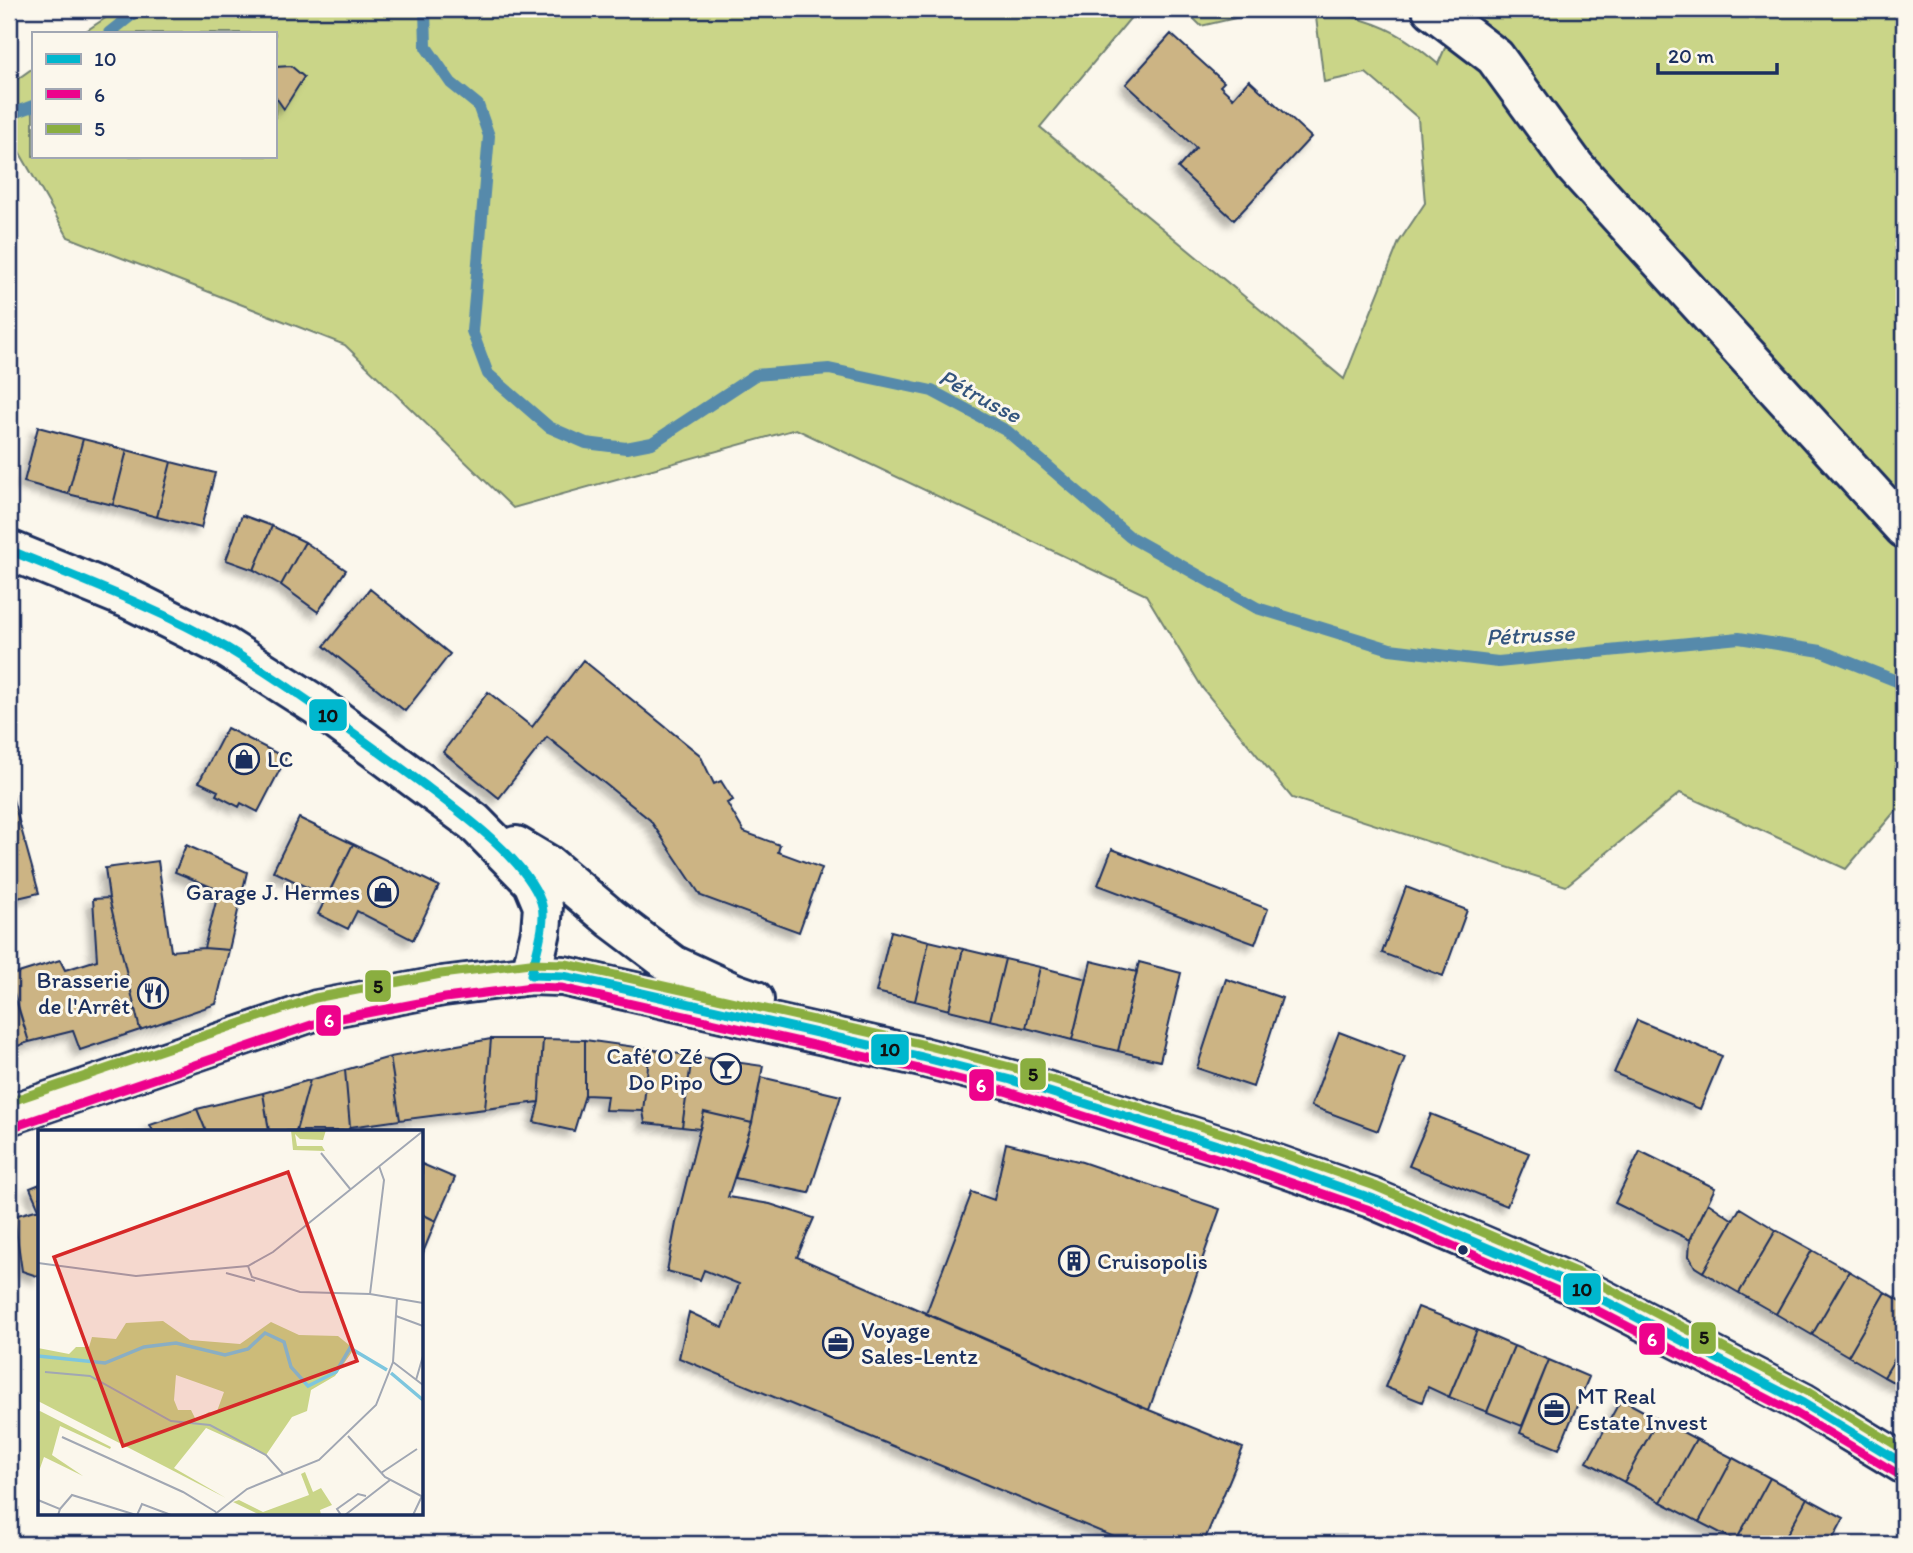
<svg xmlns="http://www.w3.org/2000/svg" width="1913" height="1553" font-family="Itim,sans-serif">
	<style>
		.green { fill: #cad588; stroke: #728273; stroke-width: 2 }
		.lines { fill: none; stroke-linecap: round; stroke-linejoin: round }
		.stream { stroke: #568aab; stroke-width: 12 }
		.building { fill: #ccb484; stroke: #1b2f5e; stroke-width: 2; filter: url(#shadow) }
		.minor-casing { stroke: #1b2f5e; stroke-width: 44 }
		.major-casing { stroke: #1b2f5e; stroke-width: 44 }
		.minor { stroke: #fbf7ec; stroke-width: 38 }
		.major { stroke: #fbf7ec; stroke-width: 38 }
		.bus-1-casing { stroke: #fbf7ec; stroke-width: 14 }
		.bus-2-casing { stroke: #fbf7ec; stroke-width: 14 }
		.bus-3-casing { stroke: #fbf7ec; stroke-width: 14 }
		.bus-1 { stroke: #00b7ce; stroke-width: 9 }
		.bus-2 { stroke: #ed028c; stroke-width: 9 }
		.bus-3 { stroke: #8aae40; stroke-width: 9 }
		.bus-dot { fill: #1b2f5e; stroke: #fbf7ec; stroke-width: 2.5 }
		.labels { text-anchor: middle; stroke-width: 6; stroke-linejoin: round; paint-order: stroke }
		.poi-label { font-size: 23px; fill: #1b2f5e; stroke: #fbf7ec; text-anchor: start }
		.water-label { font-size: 24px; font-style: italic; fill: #34557e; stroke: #fbf7ec }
		.inset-river { fill: none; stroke: #7dc6de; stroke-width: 3.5 }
		.inset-road { fill: none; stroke: #a1a7b3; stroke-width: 2 }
		.view { fill: #d62828; fill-opacity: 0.15; stroke: #d62828; stroke-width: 3.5 }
		.inset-edge { fill: none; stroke: #1b2f5e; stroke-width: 3.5 }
		.line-badge { stroke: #fbf7ec; stroke-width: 2.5 }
		.badge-label { font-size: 19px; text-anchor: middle; font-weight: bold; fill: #fff }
		.pale-badge-label { font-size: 19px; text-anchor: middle; font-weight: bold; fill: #111 }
	</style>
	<defs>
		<filter id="shadow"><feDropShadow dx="-6" dy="6" stdDeviation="3.5" flood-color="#0004"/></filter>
	</defs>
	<rect width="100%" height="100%" fill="#fbf7ec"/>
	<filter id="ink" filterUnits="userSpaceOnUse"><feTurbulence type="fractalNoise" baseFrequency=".0143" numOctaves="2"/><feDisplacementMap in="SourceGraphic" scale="14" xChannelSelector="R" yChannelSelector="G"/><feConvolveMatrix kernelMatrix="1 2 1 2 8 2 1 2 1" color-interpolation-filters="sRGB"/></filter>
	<g filter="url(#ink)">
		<!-- green -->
		<path class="green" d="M119,9H1138L1040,127L1344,379L1399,242L1425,203L1418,118L1366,73L1324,82L1315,9C1327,9 1334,11 1346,15C1388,26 1405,36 1438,64L1462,9H1889L1904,25V811L1897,809L1846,869L1680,793L1566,886L1292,798L1203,689L1146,595L796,429L513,508L345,345L68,237L9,134V85L33,68V156H275V33H83Z
			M1184,9H1275L1201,26Z"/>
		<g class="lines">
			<!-- stream -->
			<path class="stream" d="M425,9L426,47L451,83L478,105L489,136L472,331L488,374L549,427L586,443L626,448L652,443L755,375L829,369L932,391L1007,431L1130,537L1257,608L1390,649L1498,662L1739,638L1821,651L1904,684
				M109,33L139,9
				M9,113L11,114L33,106"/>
		</g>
		<!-- building -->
		<path class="building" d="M1171,34L1224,82L1220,86L1233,98L1249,80L1311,137L1234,220L1178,168L1196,148L1126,84Z
			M291,66L304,77L284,109L275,96V67Z
			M38,427L83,439L68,494L24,482Z
			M83,439L127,450L113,505L68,494Z
			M127,450L171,462L157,517L113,505Z
			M171,462L215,473L201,528L157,517Z
			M242,515L272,526L254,570L226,560Z
			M272,526L305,542L281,585L254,570Z
			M305,542L346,570L318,612L281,585Z
			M370,589L450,654L405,711L324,646Z
			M583,660L700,755L714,784L721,781L733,800L727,803L744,832L780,845L778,852L822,868L799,932L701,896L650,820L547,737L499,798L443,752L488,692L532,727Z
			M227,728L286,758L258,812L241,803L239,807L216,795L218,791L199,782Z
			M9,785L39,893L9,900Z
			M299,818L353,844L327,897L273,871Z
			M353,844L439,886L413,940L357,911L348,929L318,914Z
			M186,845L247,872L229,950L204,948L219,890L175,872Z
			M1112,849L1268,909L1255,944L1098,885Z
			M158,861L171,951L204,948L229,950L216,1004L140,1030L109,898L105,868Z
			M1406,887L1467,910L1443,976L1382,953Z
			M109,898L140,1030L80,1050L73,1031L29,1042L9,976L60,960L65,970L97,960L93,899Z
			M891,931L929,941L915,1001L876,992Z
			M929,941L963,949L949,1010L915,1001Z
			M963,949L1005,959L990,1020L949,1010Z
			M1005,959L1040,967L1026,1028L990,1020Z
			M1091,961L1137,972L1118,1051L1072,1040Z
			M1139,962L1181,973L1160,1061L1118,1051Z
			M1040,967L1087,979L1072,1040L1026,1028Z
			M9,979L29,1042L9,1049Z
			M1226,979L1282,998L1253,1087L1197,1068Z
			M1637,1020L1722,1056L1700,1109L1614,1073Z
			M1339,1032L1405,1057L1378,1131L1311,1106Z
			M491,1039L485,1109L400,1120L390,1057Z
			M491,1039H543L539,1102L485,1109Z
			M543,1039L585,1040V1095L574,1131L534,1122L539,1102Z
			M585,1040L650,1049L643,1111L605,1110L607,1096L585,1095Z
			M650,1049L692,1056L682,1127L645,1123L643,1111Z
			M692,1056L763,1066L752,1123L704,1112L700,1129L682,1127Z
			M390,1057L400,1120L350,1127L345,1070Z
			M345,1070L350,1127L348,1131H296L310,1080Z
			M761,1077L841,1096L809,1193L735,1178L752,1123Z
			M310,1080L296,1131H269L263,1093Z
			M263,1093L269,1131H206L197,1109Z
			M197,1109L206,1131H153L150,1125Z
			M704,1112L752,1123L728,1197L770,1204L814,1218L797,1257L1149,1410L1243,1448L1203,1544H1131L679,1358L689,1312L723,1328L739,1284L704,1270L700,1280L667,1271L676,1223Z
			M1431,1114L1529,1153L1507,1206L1409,1166Z
			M1006,1143L1082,1162L1220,1209L1149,1410L926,1314L972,1192L994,1200Z
			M1640,1151L1715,1188L1690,1240L1615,1203Z
			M422,1164L455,1178L436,1221L422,1214Z
			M40,1184V1277L22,1271L14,1216L39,1209L30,1188Z
			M1708,1203L1733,1220L1703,1272L1695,1267L1689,1256L1690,1240Z
			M1740,1208L1776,1230L1739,1293L1703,1272Z
			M422,1214L436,1221L422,1255Z
			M1776,1230L1812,1250L1776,1314L1739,1293Z
			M1812,1250L1849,1271L1812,1335L1776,1314Z
			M1849,1271L1885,1292L1848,1356L1812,1335Z
			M1885,1292L1904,1303V1343L1884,1377L1848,1356Z
			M1418,1307L1477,1330L1449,1397L1428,1387L1422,1402L1385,1387Z
			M1477,1330L1514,1346L1487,1412L1449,1397Z
			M1904,1343V1388L1884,1377Z
			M1514,1346L1549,1360L1522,1426L1487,1412Z
			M1549,1360L1589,1377L1559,1449L1520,1433Z
			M1621,1399L1658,1419L1624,1482L1587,1462Z
			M1658,1419L1696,1439L1661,1502L1624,1482Z
			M1696,1439L1733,1458L1699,1522L1661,1502Z
			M1733,1458L1770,1478L1736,1541L1699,1522Z
			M1770,1478L1807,1498L1782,1544H1741L1736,1541Z
			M1807,1498L1844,1518L1830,1544H1782Z"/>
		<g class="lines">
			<!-- minor casing -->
			<g class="minor-casing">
				<path id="minor" d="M1432,9L1495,57L1575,167L1904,528"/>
			</g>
			<!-- major casing -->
			<g class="major-casing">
				<path id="major" d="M9,550L129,599L225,647L316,705L474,822L533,882L543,906L541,931L531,975
					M516,846L548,865L612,919L673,965L734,993L754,1000
					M9,1115L317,1010L443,986L531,975L563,976L922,1057L1011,1080L1246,1154L1371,1198L1572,1284L1803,1403L1904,1464"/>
			</g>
			<!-- minor -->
			<use href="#minor" class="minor"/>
			<!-- major -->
			<use href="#major" class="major"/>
			<!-- bus-1 casing -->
			<g class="bus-1-casing">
				<path id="bus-1" d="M9,550C82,580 158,608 227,648C295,689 359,737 423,784C459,811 526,859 541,902C548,920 535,956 531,975
					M531,975L563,976L598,983L922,1057L1011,1080L1246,1154L1371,1198L1572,1284L1803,1403L1904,1464"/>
			</g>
			<!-- bus-2 casing -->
			<g class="bus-2-casing">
				<path id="bus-2" d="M13,1127L320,1022L445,998L532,987L561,988L919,1069L1008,1092L1242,1166L1367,1209L1567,1295L1797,1414L1898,1474"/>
			</g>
			<!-- bus-3 casing -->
			<g class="bus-3-casing">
				<path id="bus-3" d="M9,1102L315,998L441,974L530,963L566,964L925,1045L1014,1068L1250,1142L1375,1186L1578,1273L1809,1392L1904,1450"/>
			</g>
			<!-- bus-1 -->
			<use href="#bus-1" class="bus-1"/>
			<!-- bus-2 -->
			<use href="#bus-2" class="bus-2"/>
			<!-- bus-3 -->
			<use href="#bus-3" class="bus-3"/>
		</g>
	</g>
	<!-- icons -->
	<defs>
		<g id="shop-ring" transform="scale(1.575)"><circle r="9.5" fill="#fbf7ec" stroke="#1b2f5e" stroke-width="1.5"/><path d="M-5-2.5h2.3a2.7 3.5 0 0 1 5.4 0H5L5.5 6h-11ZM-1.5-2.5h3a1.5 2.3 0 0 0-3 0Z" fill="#1b2f5e"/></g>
		<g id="restaurant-ring" transform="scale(1.575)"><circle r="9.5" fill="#fbf7ec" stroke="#1b2f5e" stroke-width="1.5"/><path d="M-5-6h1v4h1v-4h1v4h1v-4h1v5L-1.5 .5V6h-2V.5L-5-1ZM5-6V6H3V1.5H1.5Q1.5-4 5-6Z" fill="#1b2f5e"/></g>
		<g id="bar-ring" transform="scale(1.575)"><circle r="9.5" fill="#fbf7ec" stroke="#1b2f5e" stroke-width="1.5"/><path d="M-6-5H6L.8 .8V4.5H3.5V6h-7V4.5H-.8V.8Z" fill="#1b2f5e"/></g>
		<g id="building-ring" transform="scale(1.575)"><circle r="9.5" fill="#fbf7ec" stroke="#1b2f5e" stroke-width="1.5"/><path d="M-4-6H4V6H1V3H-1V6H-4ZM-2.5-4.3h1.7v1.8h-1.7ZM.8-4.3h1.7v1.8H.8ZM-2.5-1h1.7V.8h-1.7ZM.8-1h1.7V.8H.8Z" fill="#1b2f5e"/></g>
		<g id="office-ring" transform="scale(1.575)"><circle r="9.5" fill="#fbf7ec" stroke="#1b2f5e" stroke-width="1.5"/><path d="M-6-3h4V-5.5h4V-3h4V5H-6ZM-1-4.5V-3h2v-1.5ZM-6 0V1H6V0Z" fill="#1b2f5e"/></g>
	</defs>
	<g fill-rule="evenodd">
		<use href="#shop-ring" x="244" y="759"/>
		<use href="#shop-ring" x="383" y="892"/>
		<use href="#restaurant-ring" x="153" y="993"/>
		<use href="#bar-ring" x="726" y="1069"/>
		<use href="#building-ring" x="1074" y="1261"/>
		<use href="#office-ring" x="838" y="1343"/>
		<use href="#office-ring" x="1554" y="1409"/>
	</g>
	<!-- markers -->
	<circle class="bus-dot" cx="1463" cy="1250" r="6"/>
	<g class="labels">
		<!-- poi labels -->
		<g class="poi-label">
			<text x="267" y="767">LC</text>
			<text x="360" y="900" text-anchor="end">Garage J. Hermes</text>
			<text x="130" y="988" text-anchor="end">Brasserie<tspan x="130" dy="26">de l'Arrêt</tspan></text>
			<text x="703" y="1064" text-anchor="end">Café O Zé<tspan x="703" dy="26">Do Pipo</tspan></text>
			<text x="1097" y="1269">Cruisopolis</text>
			<text x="861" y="1338">Voyage<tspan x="861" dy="26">Sales-Lentz</tspan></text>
			<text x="1577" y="1404">MT Real<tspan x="1577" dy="26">Estate Invest</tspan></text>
		</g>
		<!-- water labels -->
		<g class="water-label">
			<text transform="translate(980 396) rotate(28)" y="8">Pétrusse</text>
			<text transform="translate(1530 635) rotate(-3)" y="8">Pétrusse</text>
		</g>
	</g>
	<!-- overview -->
	<g transform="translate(38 1130)">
		<rect width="385" height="385" fill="#fbf7ec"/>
		<path d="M253,0H288L285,10L262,9L257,4L259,16H284L287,21L255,20ZM125,191L152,210L202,214L233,192L261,205L300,206L316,219L297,246L273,260L269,281L254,287L228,325L168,298L136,338L188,368L0,271V218L31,224L38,217H51L54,207L78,209L88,193ZM138,245L186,262L178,284L171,282L158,290L153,280H140L136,270ZM0,280L73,317L72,319L22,296L14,325L45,346L6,327L0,344ZM267,342L275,362L283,358L294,375L282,380L283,385H222L195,372L201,370L225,382L271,365L263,344Z" fill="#cad588" fill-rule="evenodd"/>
		<path class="inset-river" d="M0,226L67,233L106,217L138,213L187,225L210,219L227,203L246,212L253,237L270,256L298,242L312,218L349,240M353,243L385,270"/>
		<path class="inset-road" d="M283,23L313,60M0,133L98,146L210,136L235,122L385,1M210,136L214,147L262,162L332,164L385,173M188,143L217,151M332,164L346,50L341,36M358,186L385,196M355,232L385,255M7,242L52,246L133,291L172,295L228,325L245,344M378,250L385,226M310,306L347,347L385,367M24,307L145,362L178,382M343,343L379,319M0,370L22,379L20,385M22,379L34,365L98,385M99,385L104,374L133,385M176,385L209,359L281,330L338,275L355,232L359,168M303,385L299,379L320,364L328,366M307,385L352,350M375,385L384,366"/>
		<path class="view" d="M250,42L319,231L85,316L16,127Z"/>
		<rect width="385" height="385" class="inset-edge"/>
	</g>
	<g class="line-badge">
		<rect x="308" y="698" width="40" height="34" rx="7" fill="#00b7ce"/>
		<rect x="364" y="969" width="28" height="34" rx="7" fill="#8aae40"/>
		<rect x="315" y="1004" width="27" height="33" rx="7" fill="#ed028c"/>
		<rect x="870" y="1033" width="40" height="33" rx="7" fill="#00b7ce"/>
		<rect x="1019" y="1057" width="28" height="34" rx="7" fill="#8aae40"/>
		<rect x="968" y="1068" width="27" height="34" rx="7" fill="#ed028c"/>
		<rect x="1562" y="1272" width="40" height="34" rx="7" fill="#00b7ce"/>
		<rect x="1690" y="1321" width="27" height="34" rx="7" fill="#8aae40"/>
		<rect x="1638" y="1322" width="28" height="34" rx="7" fill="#ed028c"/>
	</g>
	<g class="badge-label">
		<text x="329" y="1027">6</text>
		<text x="981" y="1092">6</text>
		<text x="1652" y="1346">6</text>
	</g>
	<g class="pale-badge-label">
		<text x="328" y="722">10</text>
		<text x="378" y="993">5</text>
		<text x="890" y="1056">10</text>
		<text x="1033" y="1081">5</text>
		<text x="1582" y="1296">10</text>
		<text x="1704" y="1344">5</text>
	</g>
	<!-- margin -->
	<rect width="1913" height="1553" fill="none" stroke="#fbf7ec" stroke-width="35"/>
	<rect x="18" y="18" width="1878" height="1518" fill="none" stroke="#1b2f5e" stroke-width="2.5" filter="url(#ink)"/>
	<!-- legend -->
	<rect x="32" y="32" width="245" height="126" fill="#fbf7ec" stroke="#a1a7b3" stroke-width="2"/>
	<rect x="46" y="54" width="35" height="10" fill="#00b7ce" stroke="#a1a7b3" stroke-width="2"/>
	<text x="94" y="66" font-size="21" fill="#1b2f5e">10</text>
	<rect x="46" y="89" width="35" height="10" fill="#ed028c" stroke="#a1a7b3" stroke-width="2"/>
	<text x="94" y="102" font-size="21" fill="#1b2f5e">6</text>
	<rect x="46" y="124" width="35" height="10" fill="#8aae40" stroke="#a1a7b3" stroke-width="2"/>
	<text x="94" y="136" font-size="21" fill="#1b2f5e">5</text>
	<!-- scale -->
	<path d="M1658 63v10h119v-10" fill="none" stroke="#1b2f5e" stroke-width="3.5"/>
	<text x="1668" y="63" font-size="21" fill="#1b2f5e" stroke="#fbf7ec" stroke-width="5" paint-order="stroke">20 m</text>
</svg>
